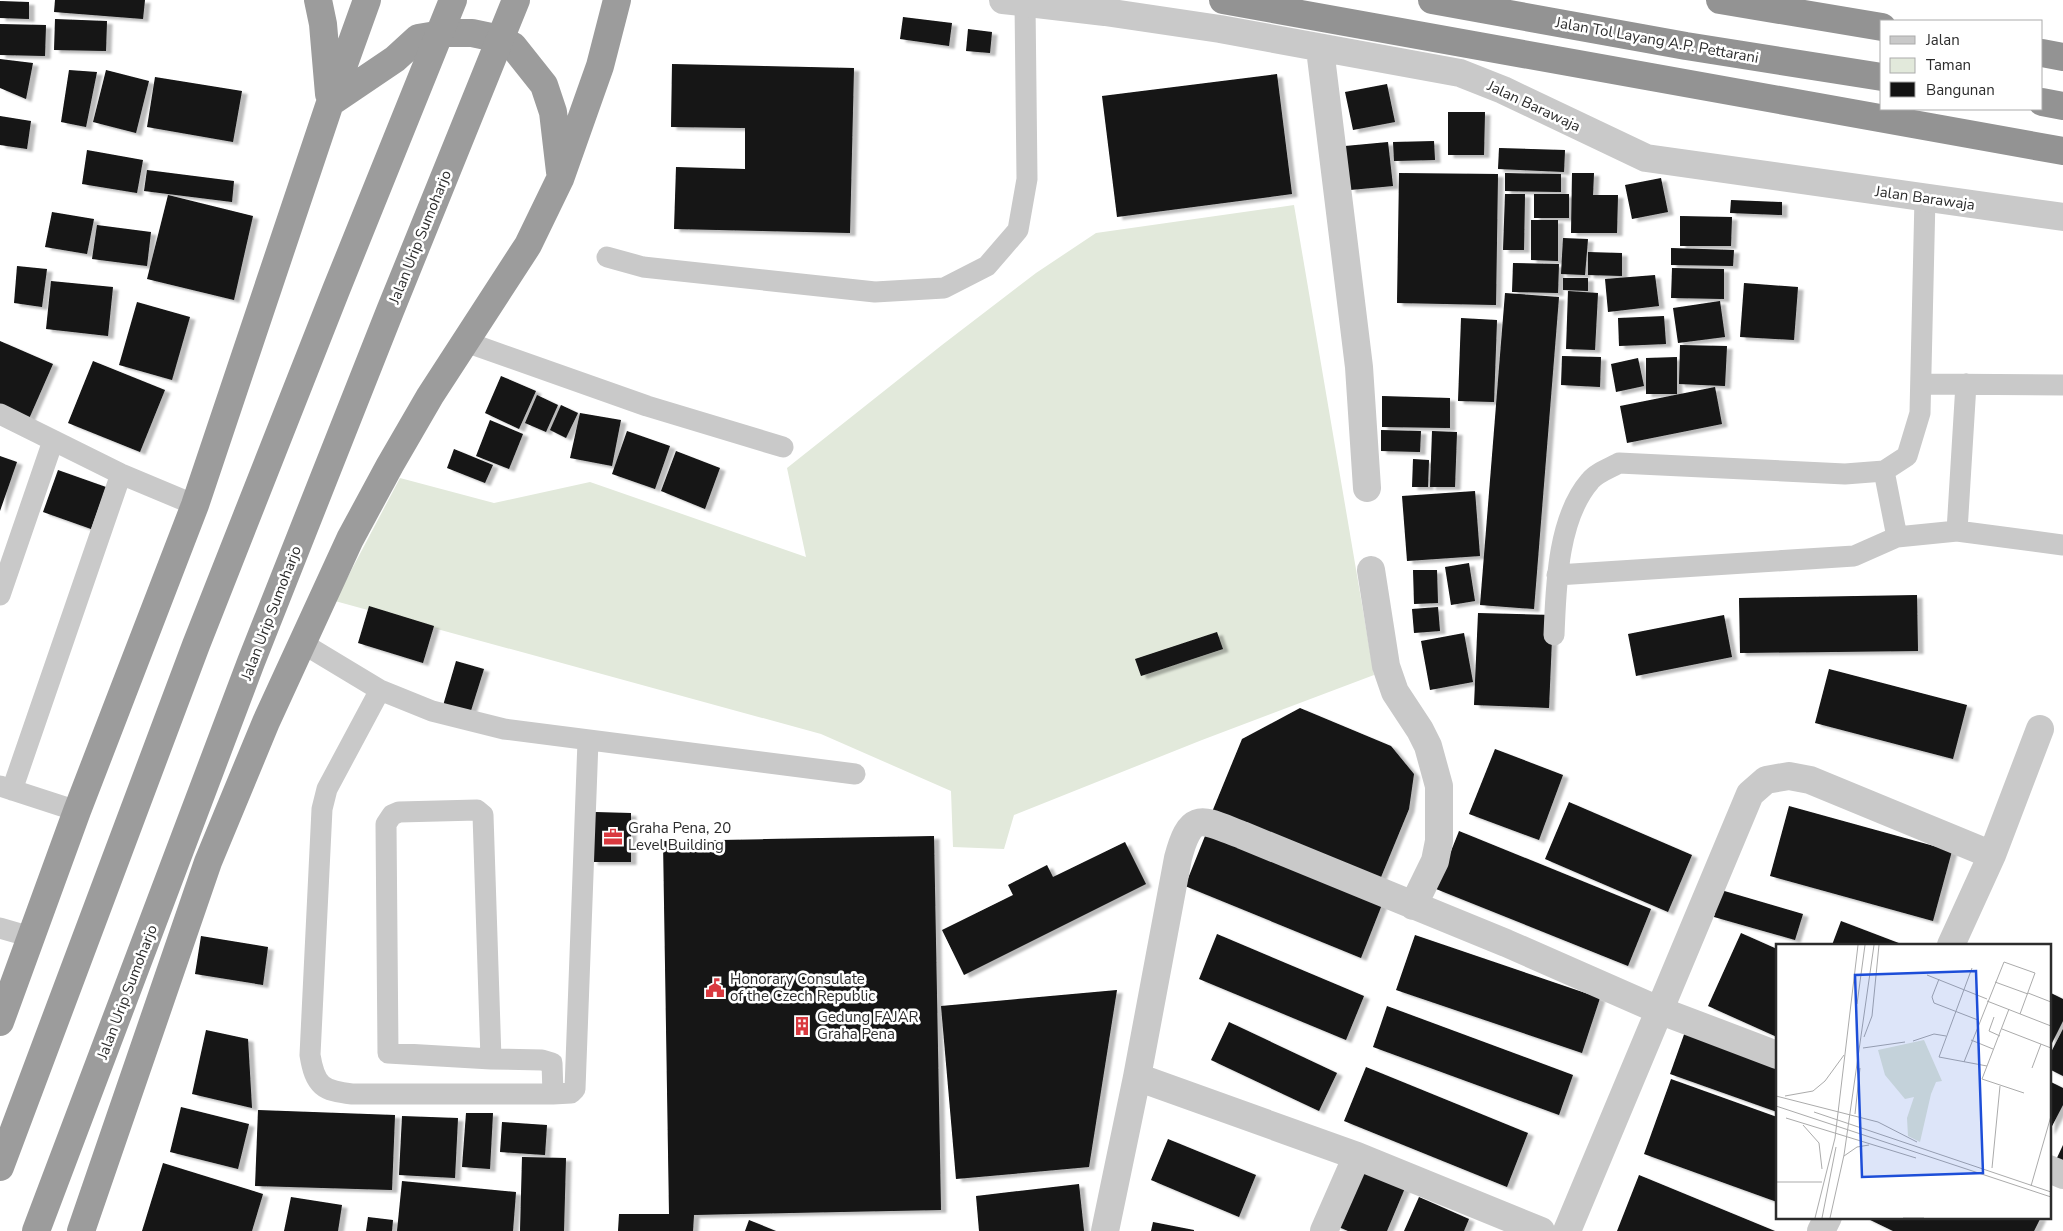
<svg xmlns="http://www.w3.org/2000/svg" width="2063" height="1231" font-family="'Nunito Sans',sans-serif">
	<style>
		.green { fill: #e2e9db }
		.building { fill: #131313; filter: url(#shadow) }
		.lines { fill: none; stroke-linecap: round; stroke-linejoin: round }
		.service { stroke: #c9c9c9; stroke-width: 21 }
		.minor { stroke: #c9c9c9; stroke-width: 28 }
		.trunk { stroke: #9c9c9c; stroke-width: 28 }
		.motorway { stroke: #939393; stroke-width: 28 }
		.trunk-bridge { stroke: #9c9c9c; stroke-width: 28 }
		.labels { text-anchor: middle; stroke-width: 5; stroke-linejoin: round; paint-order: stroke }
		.street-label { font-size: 15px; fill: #2c2c2c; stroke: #fff }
		.poi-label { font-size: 15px; fill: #2c2c2c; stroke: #fff; text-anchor: start }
		.inset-road { fill: none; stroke: #ababab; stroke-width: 1 }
		.view { fill: #1d4ed8; fill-opacity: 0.15; stroke: #1d4ed8; stroke-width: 2.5 }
		.inset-edge { fill: none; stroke: #2c2c2c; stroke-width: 2.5 }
	</style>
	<defs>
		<filter id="shadow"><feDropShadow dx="5.5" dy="3" stdDeviation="1" flood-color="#0004"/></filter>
	</defs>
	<rect width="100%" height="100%" fill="#fff"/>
	<!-- green -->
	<path class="green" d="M1294,205L1374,675L1202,740L1014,815L1004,849L953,847L951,791L821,734L335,601L400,478L494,503L590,482L806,557L787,468L942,345L1036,273L1096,233Z"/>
	<!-- building -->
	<path class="building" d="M55,0H145L143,19L54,12Z
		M0,1L29,2V19L0,18Z
		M903,17L952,23L949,46L900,39Z
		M55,19L107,21L106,51L54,50Z
		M0,24L46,25L45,56L0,55Z
		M968,29L992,32L990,53L966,51Z
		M0,59L33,63L26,99L0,88Z
		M672,64L854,68L850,233L674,229L676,167L745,169V128L671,127Z
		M69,70L97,72L86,127L61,122Z
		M106,70L149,81L136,133L93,122Z
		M1277,74L1292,194L1117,217L1102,96Z
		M155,77L242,91L233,142L147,127Z
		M1387,84L1395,122L1353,130L1345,92Z
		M1448,112H1485L1484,155H1448Z
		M0,116L31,121L27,149L0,145Z
		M1434,141L1435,160L1394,161L1393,142Z
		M1388,142L1393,186L1350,190L1345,146Z
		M1499,148L1565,150L1564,172L1498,169Z
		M87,150L143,160L137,193L82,184Z
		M147,170L234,181L232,202L144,191Z
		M1399,173L1498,174L1496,305L1397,303Z
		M1505,173L1561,174V192L1505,191Z
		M1572,173H1594L1593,195H1618L1617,233H1571Z
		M1661,178L1668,212L1632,219L1625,185Z
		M1505,194H1525L1524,250H1503Z
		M1534,194H1569V218H1534Z
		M168,195L253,216L234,300L147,279Z
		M1731,200L1782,202V215L1730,213Z
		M52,212L94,219L87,254L45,247Z
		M1680,216L1732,217L1731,246H1680Z
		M1531,220H1558V261L1531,260Z
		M97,225L151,232L147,266L92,259Z
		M1563,238L1588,239L1585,275L1561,274Z
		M1671,248L1734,250L1733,266L1671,265Z
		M1588,252L1622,253V276L1588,275Z
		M1513,263L1559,264L1558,293L1512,292Z
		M17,266L47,269L42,307L14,303Z
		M1672,268L1724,269V299L1671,298Z
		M1655,275L1659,306L1608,312L1605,279Z
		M1563,278H1588V291L1563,290Z
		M51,281L113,287L108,336L46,329Z
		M1744,283L1798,287L1794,340L1740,337Z
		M1568,291L1598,293L1595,350L1566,349Z
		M1505,293L1559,297L1534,609L1480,605Z
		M1720,301L1725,337L1678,343L1673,308Z
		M137,302L190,317L172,380L119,365Z
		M1664,316L1666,344L1619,346L1618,318Z
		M1461,318L1497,320L1494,402L1458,401Z
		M0,341L53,364L28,421L0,410Z
		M1680,345L1727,346L1725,386L1679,384Z
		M1562,356L1601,357L1600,387L1561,385Z
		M1677,357V394H1646V358Z
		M1638,358L1644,386L1616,392L1611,364Z
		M93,361L165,390L140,452L68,423Z
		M501,376L536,391L519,429L485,413Z
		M1715,387L1722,424L1627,443L1620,406Z
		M537,395L558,405L546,432L525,423Z
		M1382,396L1450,398V428L1382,427Z
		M561,405L578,413L566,438L550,430Z
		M580,413L621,420L612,466L570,458Z
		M490,420L523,434L509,469L476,456Z
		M1381,430L1421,431L1420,452L1381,451Z
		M627,431L670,446L655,489L612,474Z
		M1432,431L1457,432L1455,487H1430Z
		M454,449L493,465L485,483L447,468Z
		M676,451L720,468L705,509L661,491Z
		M0,456L17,462L0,511Z
		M1413,459L1429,460L1428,487H1412Z
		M58,470L106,487L91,529L43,512Z
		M1475,491L1480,556L1407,561L1402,496Z
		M1469,563L1475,601L1451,605L1445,567Z
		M1413,570H1437L1438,603L1414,604Z
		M1917,595L1918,651L1740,653L1739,598Z
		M369,606L434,626L423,663L358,643Z
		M1438,607L1440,631L1414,633L1412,609Z
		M1478,613L1553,615L1549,708L1474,705Z
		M1724,615L1732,657L1636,676L1628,634Z
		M1217,632L1223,649L1141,676L1135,659Z
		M1464,633L1473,682L1430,690L1421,641Z
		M456,661L484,669L469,717L442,709Z
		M1829,669L1967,705L1953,759L1815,723Z
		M1300,708L1391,746L1414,774L1409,809L1379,882L1212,812L1242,739Z
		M1495,749L1563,775L1539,840L1469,814Z
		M1569,802L1692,855L1668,912L1545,859Z
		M1789,806L1952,851L1933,921L1770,876Z
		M595,812L631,813V862H592Z
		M1207,831L1383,902L1361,958L1185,886Z
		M1459,831L1651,909L1628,966L1436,889Z
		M934,836L941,1210L694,1215L693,1231H618L619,1214H669L663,841Z
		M1125,842L1146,884L964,975L942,930L1013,895L1008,885L1047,865L1053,877Z
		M1721,890L1803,914L1795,940L1714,917Z
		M1841,921L1904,945H1832Z
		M1741,933L1777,949V1037L1708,1006Z
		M1217,934L1364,996L1346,1040L1199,979Z
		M1415,935L1600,998L1582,1053L1396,990Z
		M201,936L268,947L263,985L195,974Z
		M1117,990L1089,1167L956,1179L941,1006Z
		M2049,992L2063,999V1021L2049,1049Z
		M1387,1006L1573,1075L1559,1115L1373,1047Z
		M1229,1022L1337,1073L1319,1111L1211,1060Z
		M1686,1029L1777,1061V1112L1670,1074Z
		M2063,1029V1076L2049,1069V1056Z
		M206,1030L248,1039L252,1108L192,1094Z
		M1366,1067L1528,1133L1507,1187L1344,1121Z
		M1671,1079L1777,1117V1202L1644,1154Z
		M2049,1081L2063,1088V1105L2049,1132Z
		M181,1107L249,1124L238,1169L170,1152Z
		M258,1110L395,1115L392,1190L255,1186Z
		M466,1113H493L490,1169L462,1167Z
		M402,1116L458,1118L455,1178L399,1175Z
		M502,1122L547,1125L545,1155L500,1152Z
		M1168,1139L1256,1175L1239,1217L1151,1180Z
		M2063,1145V1166L2055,1162Z
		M522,1157L566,1158L564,1231H520Z
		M163,1163L263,1194L252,1231H142Z
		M1357,1169L1405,1188L1387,1231H1348L1334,1225Z
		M1639,1175L1775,1231H1617Z
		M402,1181L516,1192L513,1231H397Z
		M1079,1184L1084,1231H979L976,1196Z
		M291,1197L342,1205L338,1231H284Z
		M1419,1197L1469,1219L1464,1231H1404Z
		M368,1217L393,1220L392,1231H366Z
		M1864,1217H2041L2034,1231H1893Z
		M749,1220L776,1231H745Z
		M1153,1222L1194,1230V1231H1151Z"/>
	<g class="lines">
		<!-- service -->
		<path class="service" d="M607,257L643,267L875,292L944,288L987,266L1018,230L1027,179L1025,3
			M466,342L647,406L783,447
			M1921,384L2063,385
			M0,414L121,474L195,505
			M1884,471L1897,537
			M1957,531L1966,384
			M1557,575L1854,556L1897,537L1957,531L2063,545
			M0,595L53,441
			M1554,635C1556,588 1557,519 1590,481C1596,473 1610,468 1619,463L1845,474L1884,471L1907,456L1920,413L1925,198
			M302,643L380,690L432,711L504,729L855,774
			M380,690L327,789L322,809L310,1055C315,1086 323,1091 352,1094H553L571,1093L575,1089L588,741
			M0,786L77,811
			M12,790L121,474
			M0,928L31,937
			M491,1059L483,815L477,810L399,812L392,815L386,824L388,1053L491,1059L542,1060L552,1063L553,1094"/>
		<!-- minor -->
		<path class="minor" d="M1003,0L1105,12L1220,29L1460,73L1503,90L1646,158L2063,217
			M1320,49L1359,367L1367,488
			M1371,570L1386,666L1395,692L1420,730L1428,746L1439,786V841L1435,861L1413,906
			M1951,945L1992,855L2040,729
			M1137,1077L1357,1156L1541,1231
			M2049,1169L2063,1175
			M1105,1231L1137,1077L1178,858C1191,809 1202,820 1242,835L1506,943L1661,1011L1777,1055
			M1324,1231L1357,1156
			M1567,1231L1750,794L1766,780L1789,776L1810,780L1992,855
			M1821,1231L1828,1217"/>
		<!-- trunk -->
		<path class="trunk" d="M318,0L323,24L329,94
			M330,103L395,59L418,38L448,33H472L491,37L513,46L544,85L553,112L560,172
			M0,1022L77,811L195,505L330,103L367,0
			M81,1231L208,862L266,722L350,539L390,465L430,396L528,245L560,179L600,66L617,0"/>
		<!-- motorway -->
		<path class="motorway" d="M1223,0L2063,151
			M1432,0L1686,46L1882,77
			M1720,0L1882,27
			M2042,53L2063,57
			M2042,102L2063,106"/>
		<!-- trunk-bridge -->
		<path class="trunk-bridge" d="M0,1167L196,645L336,290L453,0
			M36,1231L251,662L390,311L516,0"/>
	</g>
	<!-- icons -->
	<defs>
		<g id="office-bare" transform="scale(1.5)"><path d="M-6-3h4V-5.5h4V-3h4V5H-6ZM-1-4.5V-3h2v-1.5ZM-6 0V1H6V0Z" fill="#d9393f" stroke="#fff" stroke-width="2.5" paint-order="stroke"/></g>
		<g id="civic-bare" transform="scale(1.5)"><path d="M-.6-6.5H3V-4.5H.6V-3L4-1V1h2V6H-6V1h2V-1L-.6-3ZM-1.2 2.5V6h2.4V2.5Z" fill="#d9393f" stroke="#fff" stroke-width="2.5" paint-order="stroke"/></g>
		<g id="building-bare" transform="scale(1.5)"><path d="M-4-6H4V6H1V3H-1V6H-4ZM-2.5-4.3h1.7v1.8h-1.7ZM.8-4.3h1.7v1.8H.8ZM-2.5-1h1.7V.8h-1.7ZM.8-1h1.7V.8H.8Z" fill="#d9393f" stroke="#fff" stroke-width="2.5" paint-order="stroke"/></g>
	</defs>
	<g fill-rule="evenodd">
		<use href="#office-bare" x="613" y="837"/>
		<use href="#civic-bare" x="715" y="988"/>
		<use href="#building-bare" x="802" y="1026"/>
	</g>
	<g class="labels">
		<!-- street labels -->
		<g class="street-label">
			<text transform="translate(1657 40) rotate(10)" y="5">Jalan Tol Layang A.P. Pettarani</text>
			<text transform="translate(1534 106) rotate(25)" y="5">Jalan Barawaja</text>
			<text transform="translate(1925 198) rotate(8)" y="5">Jalan Barawaja</text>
			<text transform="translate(420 237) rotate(-68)" y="5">Jalan Urip Sumoharjo</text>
			<text transform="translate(271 613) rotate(-69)" y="5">Jalan Urip Sumoharjo</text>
			<text transform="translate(127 992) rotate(-69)" y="5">Jalan Urip Sumoharjo</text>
		</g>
		<!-- poi labels -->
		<g class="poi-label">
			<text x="628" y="833">Graha Pena, 20<tspan x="628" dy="17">Level Building</tspan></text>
			<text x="730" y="984">Honorary Consulate<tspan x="730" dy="17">of the Czech Republic</tspan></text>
			<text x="817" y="1022">Gedung FAJAR<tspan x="817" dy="17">Graha Pena</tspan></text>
		</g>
	</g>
	<!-- overview -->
	<g transform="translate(1776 944)">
		<rect width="275" height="275" fill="#fff"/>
		<path d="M148,96L166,137L160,138L155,150L144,198L132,192L131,174L138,153L129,155L109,131L102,106Z" fill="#e2e9db"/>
		<path class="inset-road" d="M196,24L163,113L211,122M151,31L211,55M163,35L156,53L158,59L202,76M219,38L252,50M252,49L275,58M211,57L275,82M81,60L89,1M233,65L206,135L248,149M218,73L213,87L224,92M226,85L275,104M88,93L96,72L103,1M195,96L217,105M137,97L158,90L170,92M87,104L129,98M188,118L228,18L259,29L244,70M256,124L265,100M0,152L102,178L141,198M9,152L37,147L49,137L68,111M0,162L275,253M38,168L275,248M79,170L84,124M10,174L140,214M27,181L43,199L46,225M68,212L81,203L93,201M216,224L224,142M0,238H46M255,242L275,172M39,274L59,194L82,1M46,274L60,203M54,274L68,211L98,1M127,274H148"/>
		<path class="view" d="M200,27L207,229L86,233L79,31Z"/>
		<rect width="275" height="275" class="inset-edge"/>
	</g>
	<!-- legend -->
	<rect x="1880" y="20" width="162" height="90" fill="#ffffff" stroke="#ababab"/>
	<rect x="1890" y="36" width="25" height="8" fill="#c9c9c9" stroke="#ababab"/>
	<text x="1926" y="45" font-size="15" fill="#2c2c2c">Jalan</text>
	<rect x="1890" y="58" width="25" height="15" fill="#e2e9db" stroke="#ababab"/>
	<text x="1926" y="70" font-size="15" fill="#2c2c2c">Taman</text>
	<rect x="1890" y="82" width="25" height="15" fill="#131313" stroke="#ababab"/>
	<text x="1926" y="95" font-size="15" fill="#2c2c2c">Bangunan</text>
</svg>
